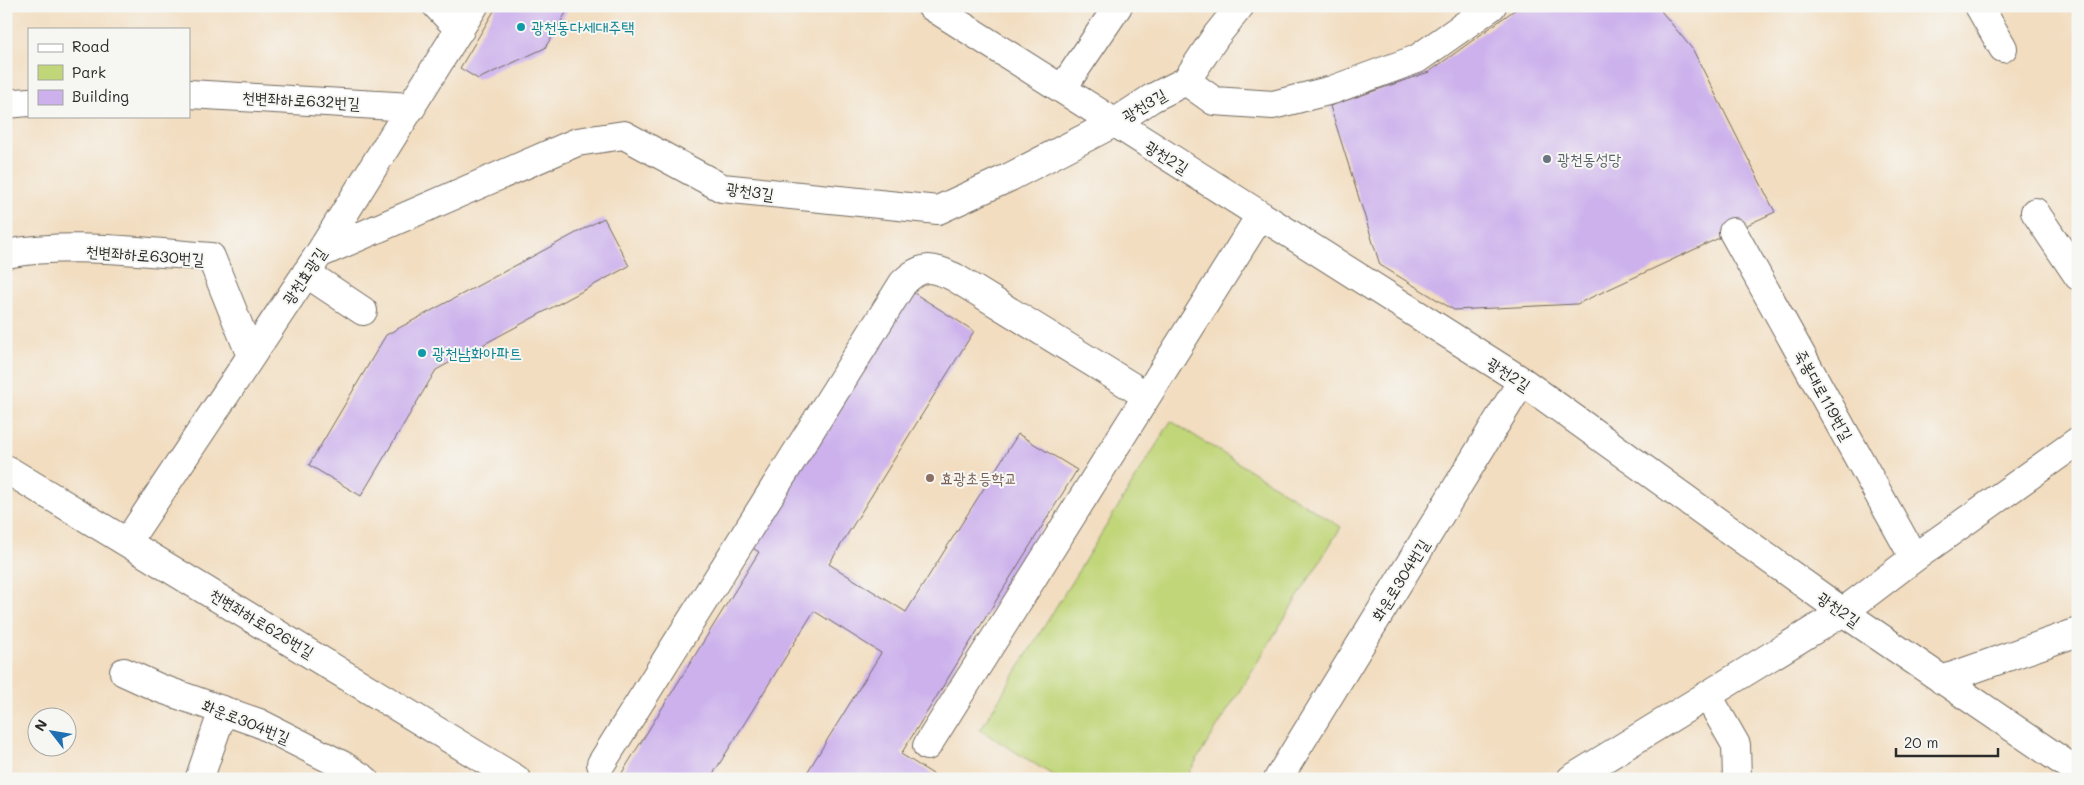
<svg xmlns="http://www.w3.org/2000/svg" width="2084" height="785" font-family="Mali,'Poor Story',sans-serif">
	<style>
		.green { fill: #c1d679; stroke: #768052 }
		.building { fill: #ccb1ec }
		.lines { fill: none; stroke-linecap: round; stroke-linejoin: round }
		.minor-casing { stroke: #71695f; stroke-width: 30 }
		.minor { stroke: #fff; stroke-width: 28 }
		.culture-dot { fill: #0f9aa8; stroke: #f6f6f2; stroke-width: 2 }
		.worship-dot { fill: #6b7280; stroke: #f6f6f2; stroke-width: 2 }
		.education-dot { fill: #8d6e63; stroke: #f6f6f2; stroke-width: 2 }
		.labels { text-anchor: middle; stroke-width: 4; stroke-linejoin: round; paint-order: stroke }
		.culture-label { font-size: 16px; fill: #0d838f; stroke: #f6f6f2; text-anchor: start }
		.street-label { font-size: 16px; fill: #2b2b2b; stroke: #f6f6f2 }
		.worship-label { font-size: 16px; fill: #5b616d; stroke: #f6f6f2; text-anchor: start }
		.education-label { font-size: 16px; fill: #785e54; stroke: #f6f6f2; text-anchor: start }
	</style>
	<rect width="100%" height="100%" fill="#f6f6f2"/>
	<filter id="ink" filterUnits="userSpaceOnUse"><feTurbulence type="fractalNoise" baseFrequency=".02" numOctaves="2"/><feDisplacementMap in="SourceGraphic" scale="10" xChannelSelector="R" yChannelSelector="G"/><feConvolveMatrix kernelMatrix="1 2 1 2 8 2 1 2 1" color-interpolation-filters="sRGB"/></filter>
	<filter id="wash" filterUnits="userSpaceOnUse"><feTurbulence type="fractalNoise" baseFrequency=".0096" numOctaves="4" result="noise"/><feDisplacementMap in="SourceGraphic" scale="20" xChannelSelector="R" yChannelSelector="G"/><feGaussianBlur stdDeviation="1.12" result="paint"/><feColorMatrix in="noise" values="0 0 0 0 0 0 0 0 0 0 0 0 0 0 0 0 0 1.4 0 .05"/><feComposite in="paint" operator="in"/></filter>
	<g filter="url(#wash)">
		<rect width="100%" height="100%" fill="#f2ddc0"/>
		<!-- green -->
		<path class="green" d="M1171,421L1341,527L1185,779H1059L980,730Z"/>
		<g id="blocks">
			<!-- building -->
			<path class="building" d="M497,6H570L545,48L478,79L460,68Z
				M1520,6H1657L1693,50L1775,212L1577,304L1454,310L1380,265L1330,106L1429,72Z
				M604,218L629,266L436,370L361,496L309,465L386,335Z
				M906,288L974,331L829,564L906,612L1018,434L1077,470L901,754L941,779H803L881,653L814,611L710,779H624L620,776L759,552L746,544Z"/>
		</g>
	</g>
	<g filter="url(#ink)">
		<use href="#blocks" fill-opacity="0" stroke="#71695f" stroke-width="1"/>
		<g class="lines">
			<!-- minor casing -->
			<g class="minor-casing">
				<path id="minor" d="M437,6L460,30
					M931,6L1522,381L1843,612L2078,772
					M1979,6L2003,48
					M1186,81L1216,36L1240,6
					M1062,89L1118,6
					M189,94L412,107
					M6,104L29,102
					M2035,212L2078,276
					M1733,232L1914,558
					M6,254C71,242 145,252 211,257L251,356
					M319,254L577,142L624,135L722,188L938,210L1010,177L1114,123L1152,98L1186,81L1214,101L1273,105L1332,90L1417,59L1492,6
					M306,273L363,311
					M6,469L516,779
					M128,541L319,254L474,6
					M124,672L159,688L259,723L344,766L364,779
					M1942,680L2078,632
					M1708,696L1736,745L1737,779
					M927,746L1260,216
					M601,764L903,283C922,264 932,267 954,277L1147,396
					M202,779L200,777L223,710
					M1278,779L1522,381
					M1571,779L1843,612L1914,558L2078,441"/>
			</g>
			<!-- minor -->
			<use href="#minor" class="minor"/>
		</g>
	</g>
	<!-- markers -->
	<g class="culture-dot">
		<circle cx="521" cy="27" r="5"/>
		<circle cx="422" cy="353" r="5"/>
	</g>
	<circle class="worship-dot" cx="1547" cy="159" r="5"/>
	<circle class="education-dot" cx="930" cy="478" r="5"/>
	<g class="labels">
		<!-- culture labels -->
		<g class="culture-label">
			<text x="531" y="33">광천동다세대주택</text>
			<text x="432" y="359">광천남화아파트</text>
		</g>
		<!-- street labels -->
		<g class="street-label">
			<text transform="translate(301 100) rotate(3)" y="6">천변좌하로632번길</text>
			<text transform="translate(1144 105) rotate(-31)" y="6">광천3길</text>
			<text transform="translate(1167 157) rotate(32)" y="6">광천2길</text>
			<text transform="translate(750 191) rotate(8)" y="6">광천3길</text>
			<text transform="translate(145 255) rotate(4)" y="6">천변좌하로630번길</text>
			<text transform="translate(304 276) rotate(-56)" y="6">광천효광길</text>
			<text transform="translate(1509 374) rotate(33)" y="6">광천2길</text>
			<text transform="translate(1824 395) rotate(61)" y="6">죽봉대로119번길</text>
			<text transform="translate(1400 580) rotate(-58)" y="6">화운로304번길</text>
			<text transform="translate(1839 609) rotate(35)" y="6">광천2길</text>
			<text transform="translate(262 623) rotate(31)" y="6">천변좌하로626번길</text>
			<text transform="translate(246 721) rotate(22)" y="6">화운로304번길</text>
		</g>
		<!-- worship labels -->
		<g class="worship-label">
			<text x="1557" y="165">광천동성당</text>
		</g>
		<!-- education labels -->
		<g class="education-label">
			<text x="940" y="484">효광초등학교</text>
		</g>
	</g>
	<!-- margin -->
	<rect width="2084" height="785" fill="none" stroke="#f6f6f2" stroke-width="25"/>
	<!-- legend -->
	<rect x="28" y="28" width="162" height="90" fill="#f6f6f2" stroke="#a5a5a2"/>
	<rect x="38" y="44" width="25" height="8" fill="#ffffff" stroke="#a5a5a2"/>
	<text x="72" y="52" font-size="15" fill="#2b2b2b">Road</text>
	<rect x="38" y="65" width="25" height="15" fill="#c1d679" stroke="#a5a5a2"/>
	<text x="72" y="78" font-size="15" fill="#2b2b2b">Park</text>
	<rect x="38" y="90" width="25" height="15" fill="#ccb1ec" stroke="#a5a5a2"/>
	<text x="72" y="102" font-size="15" fill="#2b2b2b">Building</text>
	<!-- north arrow -->
	<g transform="translate(52 732) rotate(301)"><circle r="24" fill="#f6f6f2" stroke="#a5a5a2"/>
	<path d="M0-4L9 19L0 12L-9 19Z" fill="#1f6fb2"/>
	<text y="-8" font-size="14" font-weight="bold" text-anchor="middle" fill="#2b2b2b">N</text>
	</g>
	<!-- scale -->
	<path d="M1896 748v8h102v-8" fill="none" stroke="#2b2b2b" stroke-width="2.5"/>
	<text x="1904" y="748" font-size="15" fill="#2b2b2b" stroke="#f6f6f2" stroke-width="4" paint-order="stroke">20 m</text>
</svg>
